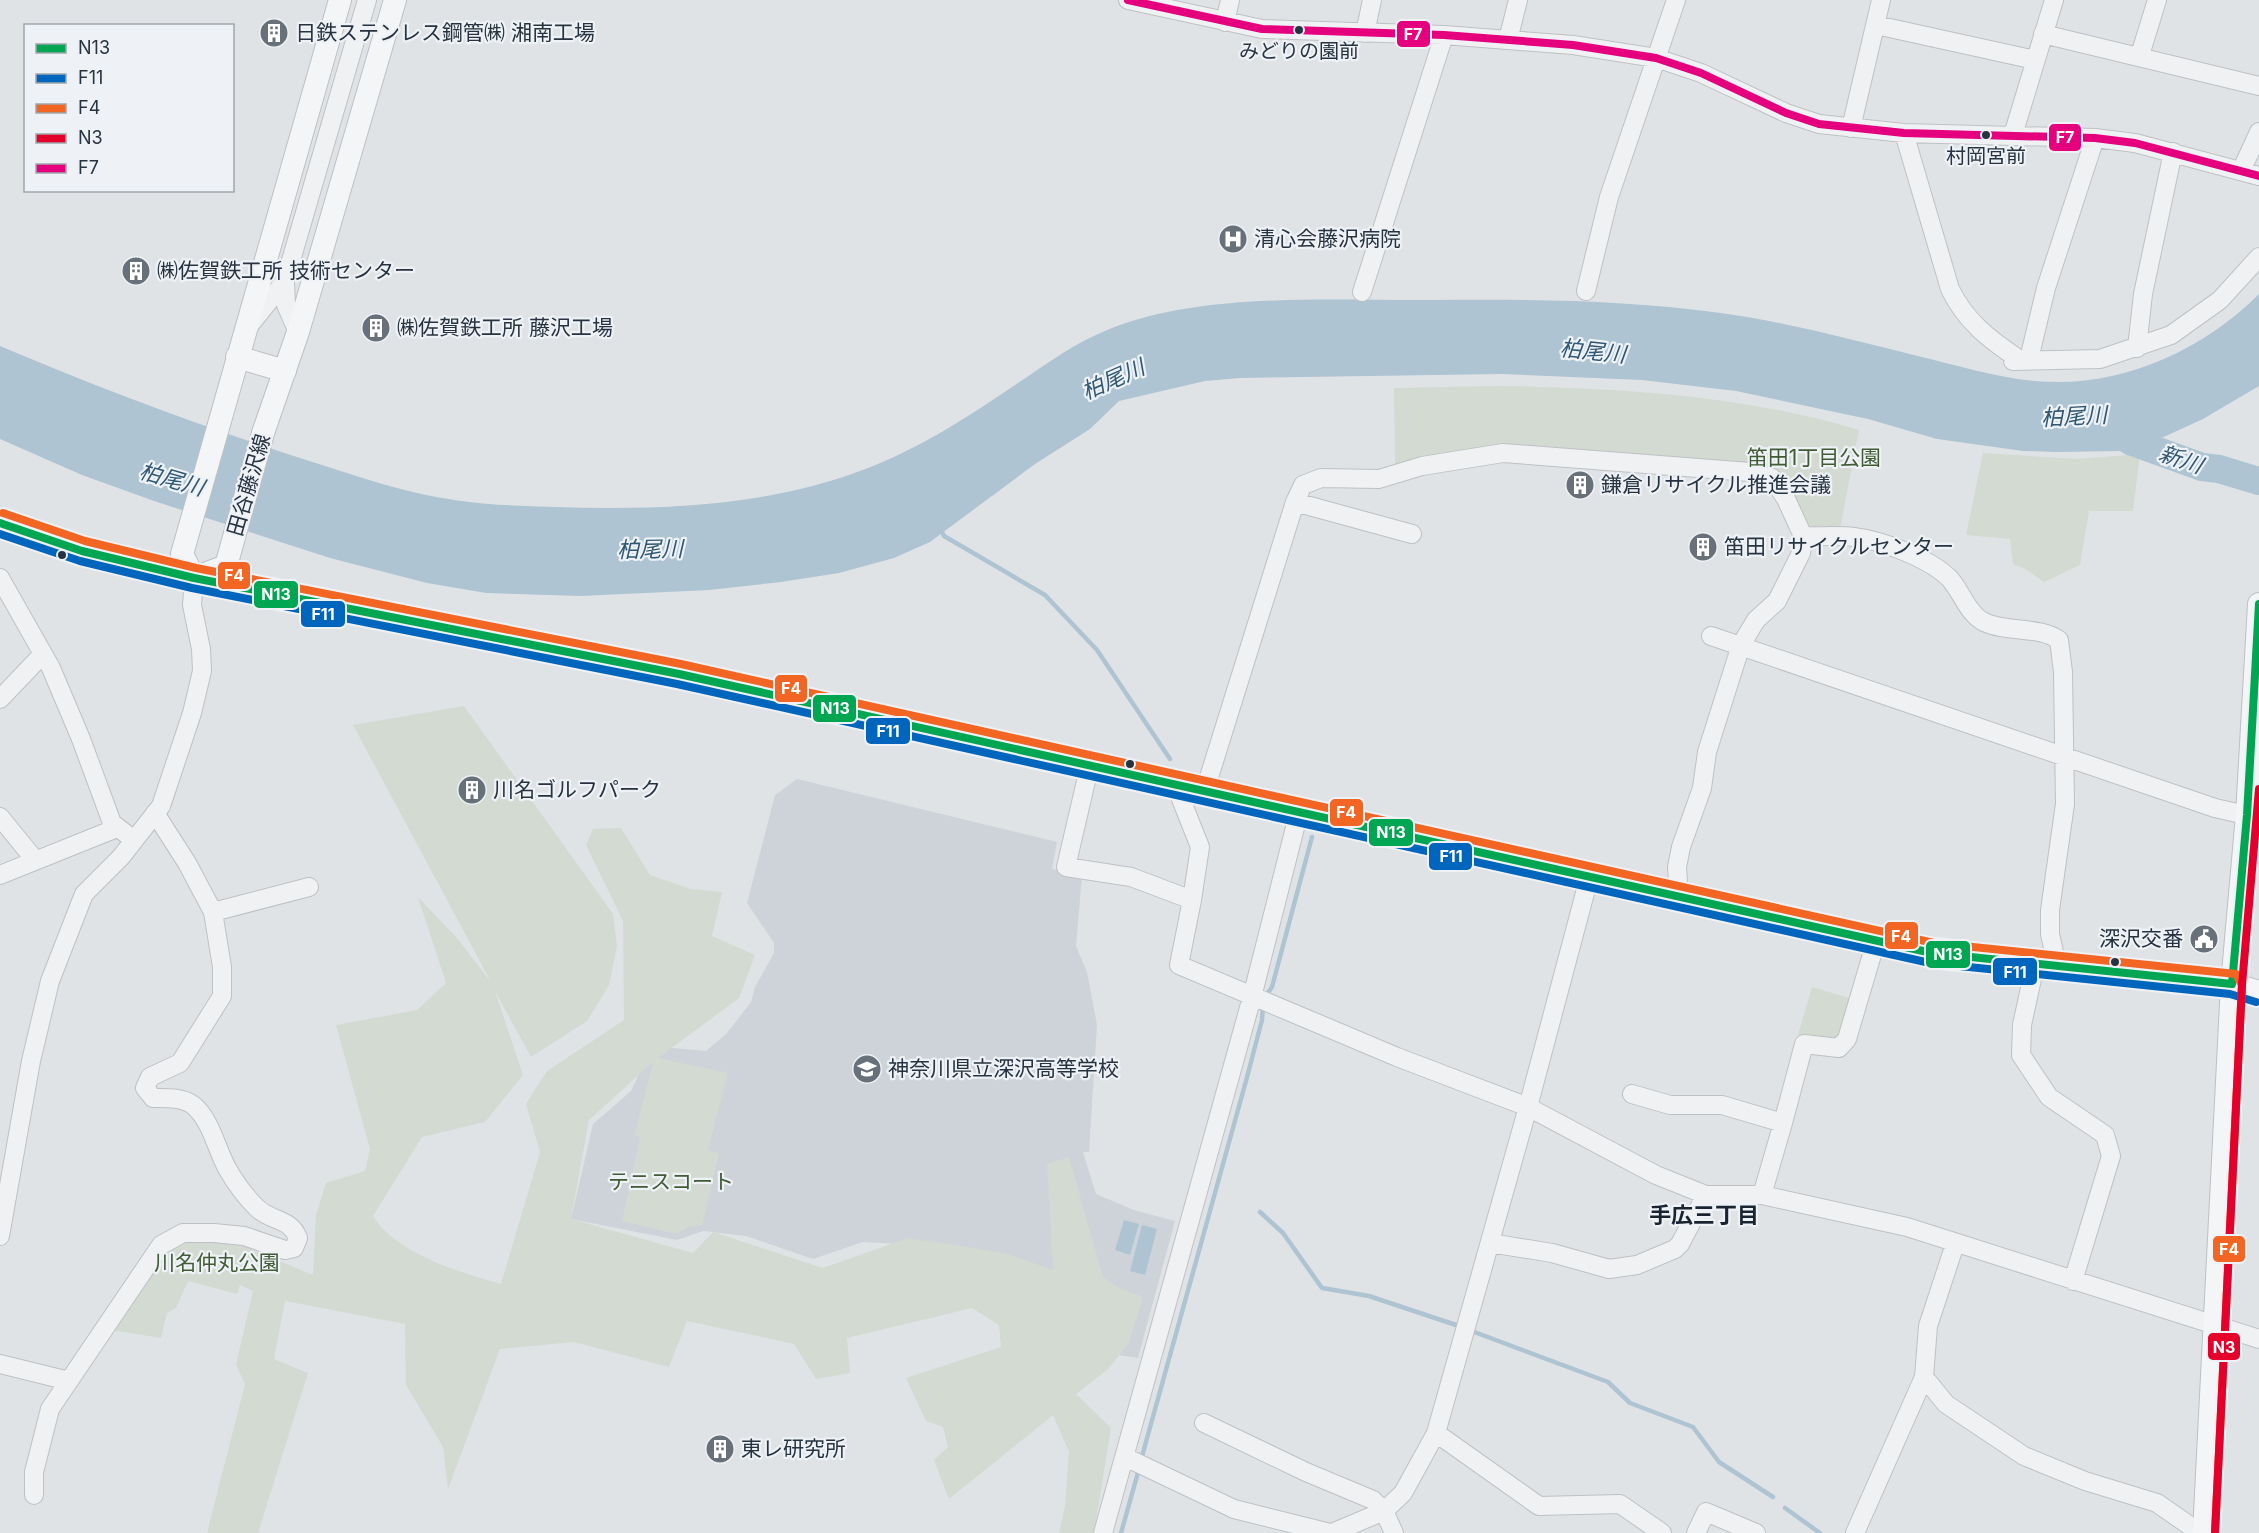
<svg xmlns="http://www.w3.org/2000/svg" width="2259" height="1533" font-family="Inter,'Noto Sans JP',sans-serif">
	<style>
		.built { fill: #ced3d9 }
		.green { fill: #d2dad1 }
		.water { fill: #aec4d2 }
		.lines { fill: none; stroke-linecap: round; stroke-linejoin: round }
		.stream { stroke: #aec4d2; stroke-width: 4.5 }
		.river { stroke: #aec4d2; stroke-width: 28 }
		.minor-casing { stroke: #bec1c4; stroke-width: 20 }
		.major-casing { stroke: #bcc0c4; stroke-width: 24 }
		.minor { stroke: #f0f1f2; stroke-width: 18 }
		.major { stroke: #f4f5f6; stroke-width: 22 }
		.bus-1-casing { stroke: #eef2f6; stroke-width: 12 }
		.bus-2-casing { stroke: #eef2f6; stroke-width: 12 }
		.bus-3-casing { stroke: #eef2f6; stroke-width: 12 }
		.bus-4-casing { stroke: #eef2f6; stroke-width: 12 }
		.bus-5-casing { stroke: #eef2f6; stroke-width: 12 }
		.bus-1 { stroke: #00a651; stroke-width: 8 }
		.bus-2 { stroke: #0065bd; stroke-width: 8 }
		.bus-3 { stroke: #f26522; stroke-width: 8 }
		.bus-4 { stroke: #e4002b; stroke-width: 8 }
		.bus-5 { stroke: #e5007d; stroke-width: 8 }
		.bus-dot { fill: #273340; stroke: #eef2f6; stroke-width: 2 }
		.labels { text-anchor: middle; stroke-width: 4.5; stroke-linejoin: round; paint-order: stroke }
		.bus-label { font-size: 20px; fill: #273340; stroke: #eef2f6 }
		.poi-label { font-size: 21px; fill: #273340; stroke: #eef2f6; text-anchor: start }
		.park-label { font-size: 21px; fill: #415c34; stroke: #eef2f6 }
		.street-label { font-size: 21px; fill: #273340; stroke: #eef2f6 }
		.water-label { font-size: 22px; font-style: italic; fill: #305875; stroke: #eef2f6 }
		.neighbourhood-label { font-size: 22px; font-weight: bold; fill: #192430; stroke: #eef2f6 }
		.line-badge { stroke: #eef2f6; stroke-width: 2 }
		.badge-label { font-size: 16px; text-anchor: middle; font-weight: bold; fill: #fff }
	</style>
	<rect width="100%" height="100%" fill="#e0e3e6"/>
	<!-- built -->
	<path class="built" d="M797,779L1057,842L1052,869L1082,876L1076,946L1087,972L1097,1025L1089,1152H1083L1096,1194L1134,1210L1175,1221L1138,1358L1086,1350L920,1245L863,1242L813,1259L746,1236L703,1231L677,1240L571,1219L593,1124L631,1091L652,1046L706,1051L727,1033L751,1002L755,987L774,953V943L747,903L775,795Z"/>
	<!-- green -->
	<path class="green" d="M1499,386C1619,388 1743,395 1859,430L1839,534C1798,527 1802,520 1784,485L1563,451L1395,466L1394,388Z
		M1983,453L2077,459L2140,454L2133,511H2089L2080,565L2044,582L2027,570L2013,564L2010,539L1966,535Z
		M464,706L613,914L617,946L609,985L587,1021L531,1057L495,991L523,1075L485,1122L422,1137L373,1216C395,1253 461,1273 501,1284L540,1152L526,1104L547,1071L624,1020L623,921L586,845L593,829L621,828L650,875L691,889L722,892L712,936L755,955L739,998L658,1058L728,1073L708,1150L719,1154L702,1225L688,1227L677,1234L622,1221L640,1137L634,1136L653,1062L589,1120L571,1219L693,1253L713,1232L823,1268L908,1238L1005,1253L1053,1270L1047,1164L1069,1157L1103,1277L1118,1287L1143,1297L1129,1343L1108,1369L1076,1394L1111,1428L1094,1533H1059L1065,1506L1069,1452L1053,1415L949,1499L934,1460L948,1447L943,1427L926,1421L906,1378L1001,1347L999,1325L972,1308L847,1338L850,1373L816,1379L794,1344L687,1321L669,1367L574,1342L500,1349L448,1489L443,1447L406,1385L405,1324L285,1301L274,1359L308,1373L258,1533H207L245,1384L236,1365L253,1291L240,1285L237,1294L188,1281L176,1308L167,1313L161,1338L111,1330C126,1307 158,1246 185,1241C207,1236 229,1242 251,1245L250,1249L313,1275L316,1215L326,1183L365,1171L370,1149L336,1025L417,1010L446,983L418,897L456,937L491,982L353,725Z
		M1812,987L1856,1000L1840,1040L1826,1042L1798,1035Z"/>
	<!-- water -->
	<path class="water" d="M2259,294V386L2203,419L2144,446L2121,451L2059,452L2023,451L1937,439L1868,419L1736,391L1642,380L1501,374L1240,378L1205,381L1119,401L1090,429L1035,464L930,542L894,558L839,573L781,582L709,590L581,596L486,593L427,583L330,558L154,501L82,475L0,439V346C99,388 198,425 300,458C342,471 383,486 426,495C468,504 512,506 555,507C657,510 763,507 860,471C917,450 965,419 1015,385C1041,368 1067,348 1096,335C1190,290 1333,301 1436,300C1531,299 1626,300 1721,313C1787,322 1853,340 1918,356C1956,365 1995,377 2034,381C2118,389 2201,352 2259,294Z
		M1124,1220L1139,1224L1130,1255L1115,1250Z
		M1142,1225L1157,1229L1145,1275L1130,1271Z"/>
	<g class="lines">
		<!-- stream -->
		<path class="stream" d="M940,528L944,536L1045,595L1097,650L1170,759
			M1265,997L1272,987L1312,837
			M1260,1212L1283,1233L1322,1288L1369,1296L1462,1327
			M1469,1330L1608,1382L1630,1403L1693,1427L1719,1462L1773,1497
			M1141,1460L1246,1081L1262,1020L1263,1005
			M1785,1508L1820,1533
			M1121,1533L1139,1469"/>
		<!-- river -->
		<path class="river" d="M2120,418L2130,441L2202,467L2219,469L2259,481"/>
		<!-- minor casing -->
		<g class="minor-casing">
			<path id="minor" d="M1128,0L1262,29L1444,35L1573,45L1656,58L1701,73L1786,113L1819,124L1904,133L2095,138L2135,143L2259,176
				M1225,22L1230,0
				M1876,25L2035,60
				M1365,33L1372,0
				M2043,34L2259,86
				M1508,40L1518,0
				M2140,55L2157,0
				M1851,128L1881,0
				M1904,133L1950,289C1966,322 1990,340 2020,360
				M2013,135L2054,0
				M2241,171L2259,132
				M1586,291L1609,197L1676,0
				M1362,292L1444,35
				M249,326L285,281
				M298,332L286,305L285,281L367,0
				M2137,348L2143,294L2173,152
				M2029,359L2046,288L2095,138
				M2013,361L2100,359L2171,335L2220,300L2259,257
				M1295,502L1412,534
				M1803,536C1819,537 1837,535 1854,537C1881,540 1931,559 1950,579C1961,591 1968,614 1984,622C2007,633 2040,626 2059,640L2063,672L2065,804L2050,910V934L2057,966
				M0,578L51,668L81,739L112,823L134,840
				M1711,636L2215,808L2259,818
				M0,699L42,655
				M1090,764L1066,867L1131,877L1192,900L1179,965L1397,1057L1528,1107L1656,1175L1706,1195H1762L1907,1227L2259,1339
				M1175,784L1200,847L1192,900
				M1205,790L1295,502L1303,485L1321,478L1379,479L1422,466L1503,453L1750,472L1772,478L1786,499L1803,536L1801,553L1777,601L1756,620L1741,645L1707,752L1702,788L1681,847L1677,867L1679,897
				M0,817L35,860
				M0,875L117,828
				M213,912L309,887
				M2035,965L2022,1025L2021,1055L2049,1097L2105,1135L2111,1156L2073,1281
				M1632,1094L1670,1105H1722L1783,1123L1762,1195
				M1783,1123L1804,1044L1839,1048L1847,1039L1876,941
				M0,1236L31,1061L50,981L84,894L121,857L161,806L192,713L202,671L201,649L192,605L194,578
				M1490,1243L1552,1253L1609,1269L1637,1265L1675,1249L1680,1244L1706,1195
				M0,1364L69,1381
				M1924,1377L1946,1404L2024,1456L2085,1481L2157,1503L2200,1533
				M1204,1423L1306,1472L1373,1500L1384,1511L1394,1533
				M1436,1433L1539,1506L1620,1504L1662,1533
				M1125,1457L1234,1509L1330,1533
				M34,1495V1472L50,1409L161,1245L183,1233H214L244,1236L285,1250L294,1248L298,1238C290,1217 270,1222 256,1207C246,1197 235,1182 228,1170C216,1149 212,1121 193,1105C182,1097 166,1098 153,1098L145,1088L150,1077L180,1063L222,996V967L213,912L187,863L155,813
				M1103,1533L1252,997L1299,812
				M1332,1533L1384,1511L1403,1493L1436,1433L1528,1107L1589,878
				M1696,1533L1706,1512L1756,1533
				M1855,1533L1924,1377L1928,1326L1955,1244"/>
		</g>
		<!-- major casing -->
		<g class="major-casing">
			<path id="major" d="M340,0L182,554L194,578L226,566L263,433L298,332L395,0
				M237,357L285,371
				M0,523L82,551L194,578L679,674L1932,953L2232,984L2259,992
				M2204,1533L2232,984L2247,815L2259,604"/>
		</g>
		<!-- minor -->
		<use href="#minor" class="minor"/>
		<!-- major -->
		<use href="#major" class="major"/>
		<!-- bus-1 casing -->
		<g class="bus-1-casing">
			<path id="bus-1" d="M0,523L82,551L194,578L679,674L1932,953L2232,984
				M2232,984L2247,815L2259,604"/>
		</g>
		<!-- bus-2 casing -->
		<g class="bus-2-casing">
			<path id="bus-2" d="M0,534L80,561L192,588L677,684L1930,963L2230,994L2256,1002"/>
		</g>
		<!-- bus-3 casing -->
		<g class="bus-3-casing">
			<path id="bus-3" d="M3,513L85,541L196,568L681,664L1934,943L2236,974L2242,985L2215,1533"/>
		</g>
		<!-- bus-4 casing -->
		<g class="bus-4-casing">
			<path id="bus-4" d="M2215,1533L2242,985L2259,789"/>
		</g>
		<!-- bus-5 casing -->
		<g class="bus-5-casing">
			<path id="bus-5" d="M1128,0L1262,29L1444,35L1573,45L1656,58L1701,73L1786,113L1819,124L1904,133L2095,138L2135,143L2259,176"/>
		</g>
		<!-- bus-1 -->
		<use href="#bus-1" class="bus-1"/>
		<!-- bus-2 -->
		<use href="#bus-2" class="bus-2"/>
		<!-- bus-3 -->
		<use href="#bus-3" class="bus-3"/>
		<!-- bus-4 -->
		<use href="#bus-4" class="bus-4"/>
		<!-- bus-5 -->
		<use href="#bus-5" class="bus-5"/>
	</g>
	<!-- icons -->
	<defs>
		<g id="building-disc" transform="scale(1.5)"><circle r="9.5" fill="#68717a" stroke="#eef2f6"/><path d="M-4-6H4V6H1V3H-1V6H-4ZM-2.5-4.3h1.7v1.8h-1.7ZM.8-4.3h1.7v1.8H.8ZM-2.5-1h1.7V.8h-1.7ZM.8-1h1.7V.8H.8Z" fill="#fff"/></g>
		<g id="hospital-disc" transform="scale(1.5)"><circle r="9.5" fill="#68717a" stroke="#eef2f6"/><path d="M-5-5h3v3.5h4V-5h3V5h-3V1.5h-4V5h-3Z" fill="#fff"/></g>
		<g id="civic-disc" transform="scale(1.5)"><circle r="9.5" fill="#68717a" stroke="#eef2f6"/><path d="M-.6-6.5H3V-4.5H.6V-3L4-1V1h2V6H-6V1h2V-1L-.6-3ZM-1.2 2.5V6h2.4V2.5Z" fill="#fff"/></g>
		<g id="school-disc" transform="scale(1.5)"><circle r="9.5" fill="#68717a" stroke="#eef2f6"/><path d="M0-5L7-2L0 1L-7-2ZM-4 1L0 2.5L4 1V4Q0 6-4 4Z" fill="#fff"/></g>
	</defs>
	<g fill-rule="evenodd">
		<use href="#building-disc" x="274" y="33"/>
		<use href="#hospital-disc" x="1233" y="239"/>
		<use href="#building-disc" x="136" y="271"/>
		<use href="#building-disc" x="376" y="328"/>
		<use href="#building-disc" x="1580" y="485"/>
		<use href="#building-disc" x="1703" y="547"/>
		<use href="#building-disc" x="472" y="790"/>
		<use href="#civic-disc" x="2204" y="939"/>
		<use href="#school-disc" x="867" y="1069"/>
		<use href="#building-disc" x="720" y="1449"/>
	</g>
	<!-- markers -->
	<g class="bus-dot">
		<circle cx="1299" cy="30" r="5"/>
		<circle cx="1986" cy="135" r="5"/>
		<circle cx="62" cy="555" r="5"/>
		<circle cx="1130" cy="764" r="5"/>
		<circle cx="2115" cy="962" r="5"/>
	</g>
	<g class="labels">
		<!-- bus labels -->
		<g class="bus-label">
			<text x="1299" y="58">みどりの園前</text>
			<text x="1986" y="163">村岡宮前</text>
		</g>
		<!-- poi labels -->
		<g class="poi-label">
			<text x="295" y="40">日鉄ステンレス鋼管㈱ 湘南工場</text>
			<text x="1254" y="246">清心会藤沢病院</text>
			<text x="157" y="278">㈱佐賀鉄工所 技術センター</text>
			<text x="397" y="335">㈱佐賀鉄工所 藤沢工場</text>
			<text x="1601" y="492">鎌倉リサイクル推進会議</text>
			<text x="1724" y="554">笛田リサイクルセンター</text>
			<text x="493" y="797">川名ゴルフパーク</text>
			<text x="2183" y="946" text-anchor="end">深沢交番</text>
			<text x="888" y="1076">神奈川県立深沢高等学校</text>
			<text x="741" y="1456">東レ研究所</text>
		</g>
		<!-- park labels -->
		<g class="park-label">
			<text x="1814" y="465">笛田1丁目公園</text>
			<text x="671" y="1189">テニスコート</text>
			<text x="217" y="1270">川名仲丸公園</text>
		</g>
		<!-- street labels -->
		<g class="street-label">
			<text transform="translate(249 485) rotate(-74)" y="7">田谷藤沢線</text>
		</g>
		<!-- water labels -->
		<g class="water-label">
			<text transform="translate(1593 351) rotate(6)" y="8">柏尾川</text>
			<text transform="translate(1113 379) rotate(-24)" y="8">柏尾川</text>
			<text transform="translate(2074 416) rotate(-3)" y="8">柏尾川</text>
			<text transform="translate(2181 459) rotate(19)" y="8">新川</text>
			<text transform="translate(172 479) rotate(16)" y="8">柏尾川</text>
			<text transform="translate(650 549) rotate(-1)" y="8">柏尾川</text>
		</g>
		<!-- neighbourhood labels -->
		<g class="neighbourhood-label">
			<text x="1704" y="1223">手広三丁目</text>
		</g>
	</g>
	<g class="line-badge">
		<rect x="1396" y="20" width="35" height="28" rx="6" fill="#e5007d"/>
		<rect x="2048" y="123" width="34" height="29" rx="6" fill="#e5007d"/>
		<rect x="217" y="561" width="34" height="29" rx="6" fill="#f26522"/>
		<rect x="253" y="580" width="46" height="29" rx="6" fill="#00a651"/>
		<rect x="300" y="600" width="46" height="28" rx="6" fill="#0065bd"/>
		<rect x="774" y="674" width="34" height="29" rx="6" fill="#f26522"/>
		<rect x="812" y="694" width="45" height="29" rx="6" fill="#00a651"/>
		<rect x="865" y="717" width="46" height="28" rx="6" fill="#0065bd"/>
		<rect x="1329" y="798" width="35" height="29" rx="6" fill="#f26522"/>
		<rect x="1368" y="818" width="46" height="29" rx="6" fill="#00a651"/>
		<rect x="1428" y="842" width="45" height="29" rx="6" fill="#0065bd"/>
		<rect x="1884" y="921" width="35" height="29" rx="6" fill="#f26522"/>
		<rect x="1925" y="940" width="46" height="29" rx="6" fill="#00a651"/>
		<rect x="1992" y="957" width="46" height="29" rx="6" fill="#0065bd"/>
		<rect x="2212" y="1235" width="34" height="28" rx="6" fill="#f26522"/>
		<rect x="2207" y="1332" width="34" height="29" rx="6" fill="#e4002b"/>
	</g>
	<g class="badge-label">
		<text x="1413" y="40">F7</text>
		<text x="2065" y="143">F7</text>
		<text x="234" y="581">F4</text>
		<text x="276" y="600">N13</text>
		<text x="323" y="620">F11</text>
		<text x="791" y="694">F4</text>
		<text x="835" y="714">N13</text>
		<text x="888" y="737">F11</text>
		<text x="1346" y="818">F4</text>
		<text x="1391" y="838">N13</text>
		<text x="1451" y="862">F11</text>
		<text x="1901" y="942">F4</text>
		<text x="1948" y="960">N13</text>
		<text x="2015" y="978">F11</text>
		<text x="2229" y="1255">F4</text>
		<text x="2224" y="1353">N3</text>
	</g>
	<!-- legend -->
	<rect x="24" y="24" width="210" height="168" fill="#eef2f6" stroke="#9ea6ad" stroke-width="1.5"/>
	<rect x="36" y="44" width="30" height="9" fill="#00a651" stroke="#9ea6ad" stroke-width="1.5"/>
	<text x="78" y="54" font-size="18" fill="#273340">N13</text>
	<rect x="36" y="74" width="30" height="9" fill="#0065bd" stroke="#9ea6ad" stroke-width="1.5"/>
	<text x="78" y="84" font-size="18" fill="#273340">F11</text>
	<rect x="36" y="104" width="30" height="9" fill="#f26522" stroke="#9ea6ad" stroke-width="1.5"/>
	<text x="78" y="114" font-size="18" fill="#273340">F4</text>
	<rect x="36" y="134" width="30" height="9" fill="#e4002b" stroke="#9ea6ad" stroke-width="1.5"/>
	<text x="78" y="144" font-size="18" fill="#273340">N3</text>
	<rect x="36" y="164" width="30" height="9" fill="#e5007d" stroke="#9ea6ad" stroke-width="1.5"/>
	<text x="78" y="174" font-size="18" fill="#273340">F7</text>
</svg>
